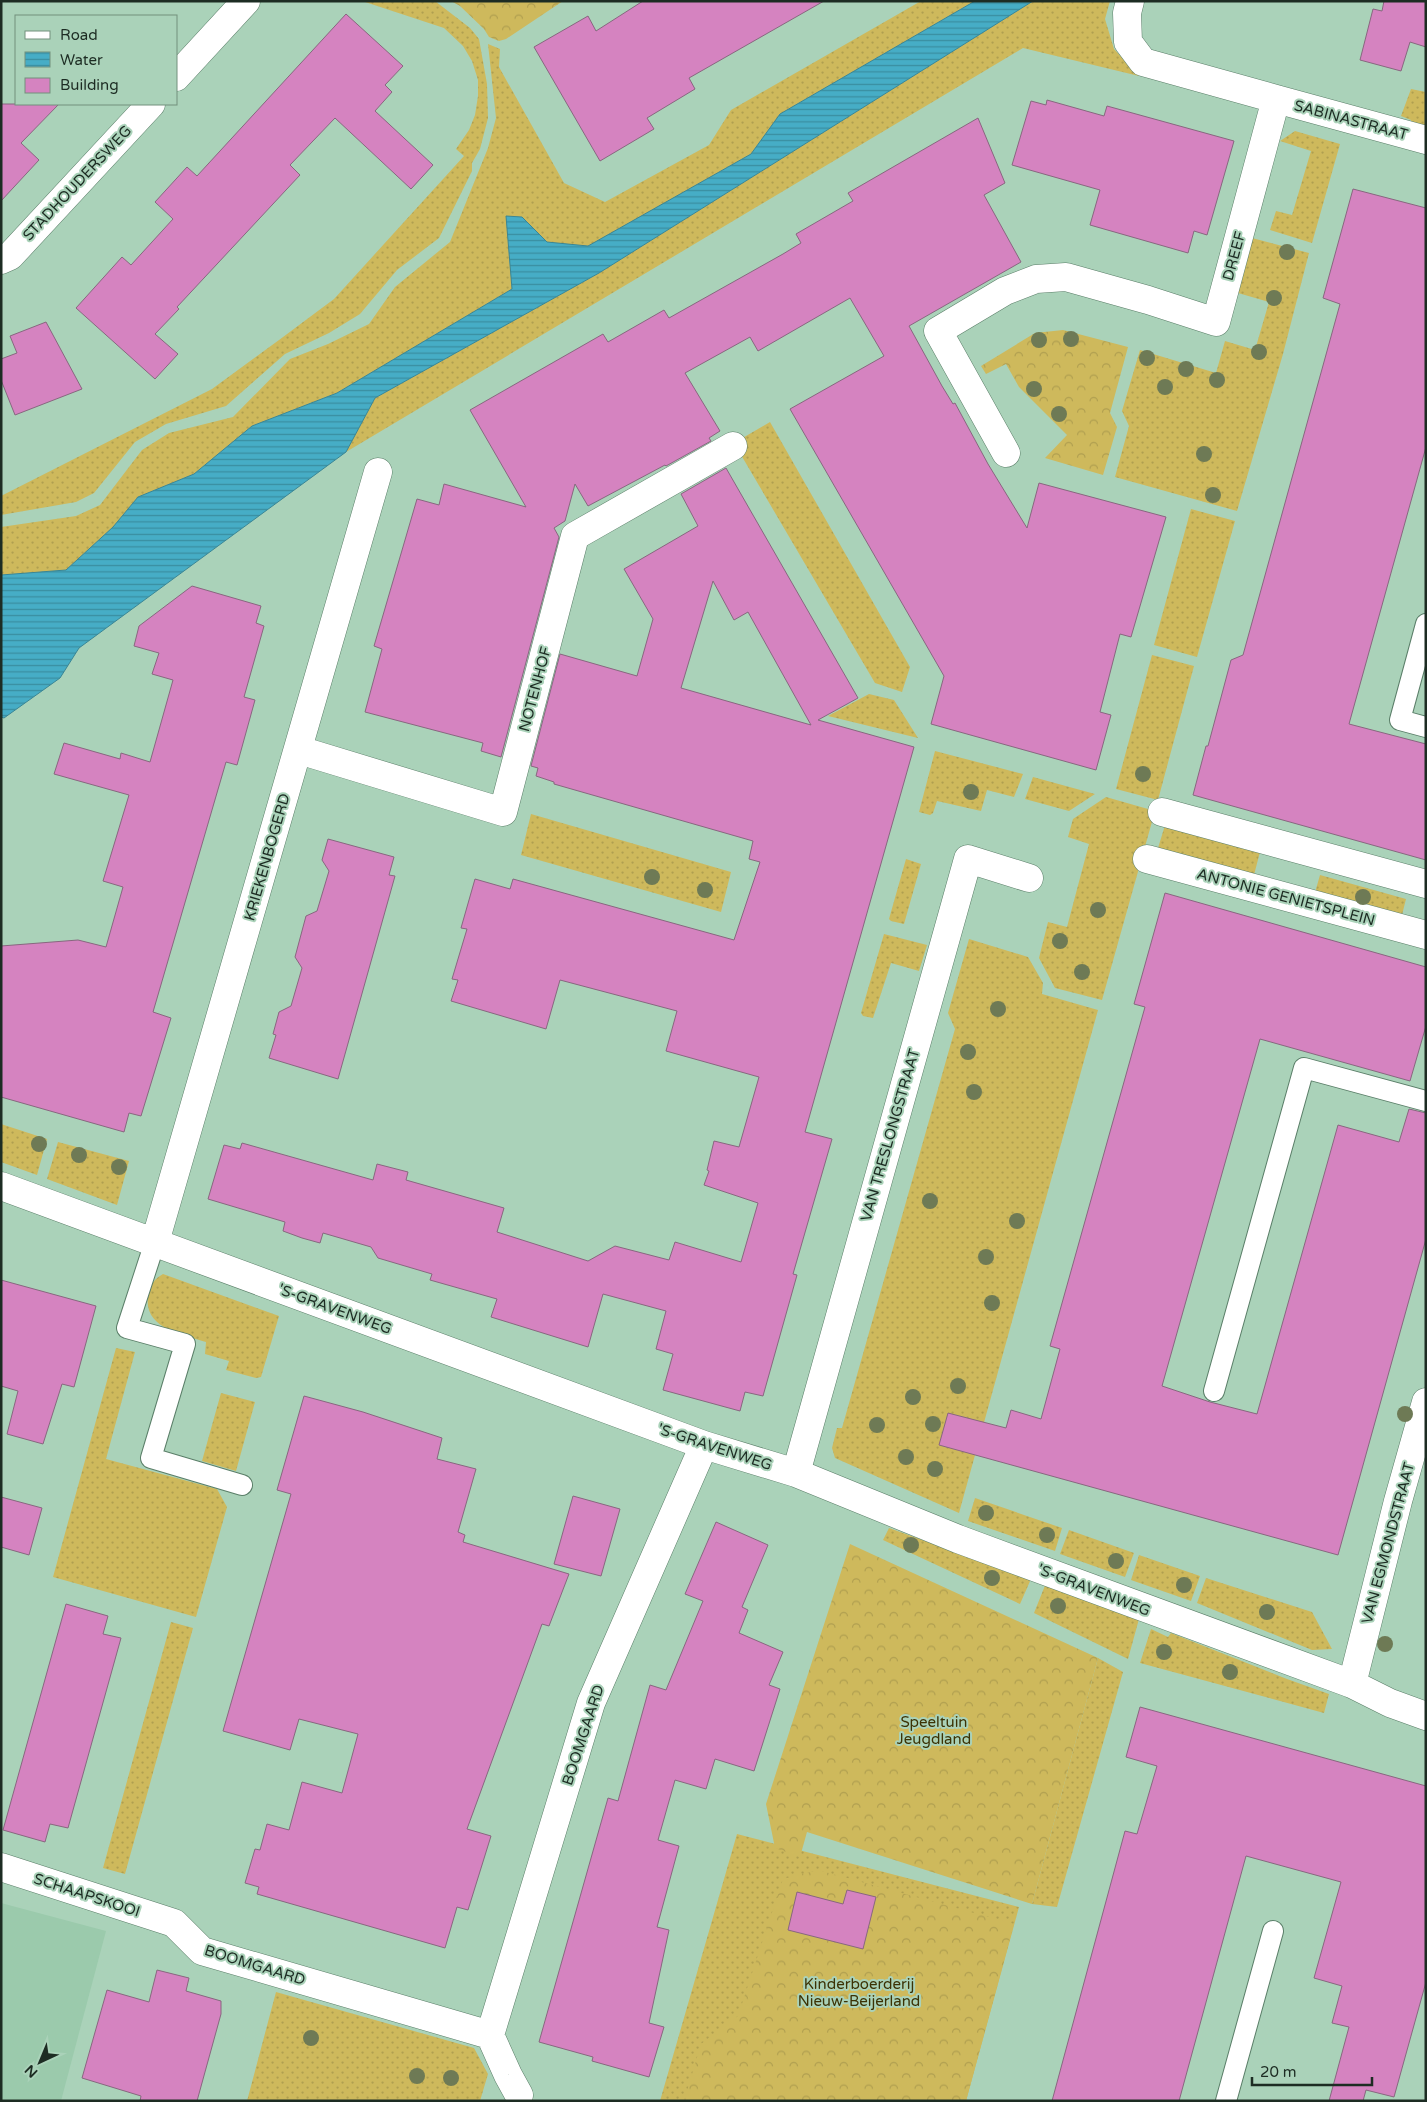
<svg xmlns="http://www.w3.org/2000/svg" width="1427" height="2102" font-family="'Varela Round',sans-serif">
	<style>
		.built { fill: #9bcaac }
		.grass { fill: url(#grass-dots) }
		.forest { fill: url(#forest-crowns) }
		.water { fill: url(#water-rules); stroke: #3a8695 }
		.building { fill: #d583c0; stroke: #88677f; fill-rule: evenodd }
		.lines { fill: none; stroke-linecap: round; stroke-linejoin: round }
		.lane-casing { stroke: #5a7e68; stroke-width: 22 }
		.street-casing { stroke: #5a7e68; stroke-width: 29 }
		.lane { stroke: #fff; stroke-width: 20 }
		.street { stroke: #fff; stroke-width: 28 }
		.tree { fill: #6e7a55 }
		.labels { text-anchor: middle; stroke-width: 4; stroke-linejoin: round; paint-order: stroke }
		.street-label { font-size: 15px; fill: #1d2c23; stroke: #aad2b9 }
		.park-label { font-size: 15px; fill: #3c3204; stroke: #aad2b9 }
	</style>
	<defs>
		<pattern id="grass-dots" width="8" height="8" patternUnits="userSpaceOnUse" patternTransform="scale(1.25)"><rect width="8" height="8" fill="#ceb95c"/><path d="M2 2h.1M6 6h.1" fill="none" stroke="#b09f50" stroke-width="1.8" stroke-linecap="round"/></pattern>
		<pattern id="forest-crowns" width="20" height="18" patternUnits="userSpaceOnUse" patternTransform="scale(1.25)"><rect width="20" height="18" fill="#ceb95c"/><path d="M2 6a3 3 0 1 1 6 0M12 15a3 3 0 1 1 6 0" fill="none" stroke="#b09f50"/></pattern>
		<pattern id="water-rules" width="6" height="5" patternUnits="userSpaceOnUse" patternTransform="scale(1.25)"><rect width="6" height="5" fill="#46adc6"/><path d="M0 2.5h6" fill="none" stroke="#3a8da0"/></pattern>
	</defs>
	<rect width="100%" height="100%" fill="#aad2b9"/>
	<!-- built -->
	<path class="built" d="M1,1903L106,1931L61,2101H1Z"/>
	<!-- grass -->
	<path class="grass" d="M362,1H435L470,28L479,39L487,84L488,118L480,149L472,163V171L439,238L397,270L360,314L329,333L285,354L226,406L166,424L135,442L94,493L76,502L1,515V496L212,389L279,340L334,299L464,156L456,149L469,130L475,115L478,96V80L472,61L463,46L444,28Z
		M921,1H975L780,114L751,154L588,247L547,242L522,217L512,289L337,393L252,426L194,474L138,497L113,527L66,570L1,575V527L76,516L100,505L142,450L169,433L233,417L290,359L328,344L369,324L395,287L450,242L488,148L496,118L488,44L500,49L499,67L564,183L605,202L709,145L731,110Z
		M1033,1H1110L1105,19L1114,49L1139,76L1023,48L346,452L375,398L599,273Z
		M1411,89L1426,92V127L1411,128V120L1401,116Z
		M1295,131L1340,144L1312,243L1270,230L1276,211L1292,215L1311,151L1280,141Z
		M1252,238L1309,253L1283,354L1237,511L1115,477L1129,426L1122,411L1140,350L1216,373L1225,341L1255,350L1269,302L1238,293Z
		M770,422L910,667L902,692L875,683L734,443Z
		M1191,509L1235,521L1197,657L1154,645Z
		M1152,655L1194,666L1158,800L1116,789Z
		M869,694L894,700L918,738L828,716Z
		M935,751L1023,774L1014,797L987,790L981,811L937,801L933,813L930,815L919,812Z
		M1033,777L1095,794L1069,811L1025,799Z
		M1106,797L1155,811L1102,1000L1055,988L1039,958L1048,922L1067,927L1089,844L1068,837L1073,819Z
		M531,814L731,872L721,912L521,855Z
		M1166,822L1261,848L1254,875L1158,848Z
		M906,859L921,864L904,924L891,921L889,919Z
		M1320,875L1406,899L1401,919L1314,896Z
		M884,934L927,945L919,971L891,963L873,1018L863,1016L861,1013Z
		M969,939L1028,957L1043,983L1042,994L1098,1010L959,1513L835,1458L832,1448L837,1428H842L955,1029L948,1013Z
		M1,1124L47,1139L37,1175L1,1162Z
		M58,1142L129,1161L117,1205L47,1179Z
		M163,1274L279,1316L261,1377L256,1378L226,1370L229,1361L205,1354L206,1342C182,1334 143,1329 148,1295C150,1285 154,1279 163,1274Z
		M116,1348L135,1352L106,1459L217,1489L227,1507L196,1617L53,1577Z
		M221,1393L255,1402L236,1471L202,1461Z
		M975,1498L1062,1528L1055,1551L968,1521Z
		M889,1528L1031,1579L1020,1604L883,1540Z
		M1069,1530L1134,1553L1125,1577L1060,1554Z
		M1139,1555L1200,1576L1191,1601L1131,1580Z
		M1206,1578L1312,1612L1332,1649L1312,1650L1197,1603Z
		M1046,1583L1139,1619L1128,1659L1034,1613Z
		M171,1622L193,1628L125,1874L103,1868Z
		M1151,1629L1168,1637L1171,1633L1287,1679L1329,1694L1324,1713L1140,1663Z
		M1098,1658L1123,1672L1057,1907L1032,1904Z
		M737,1834L1019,1907L966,2101H660Z
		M276,1992L474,2048L488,2074L480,2101H247Z"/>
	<!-- forest -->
	<path class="forest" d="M451,1H563L506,39L499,41L489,37L484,29L460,6Z
		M1063,330L1128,347L1110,413L1117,427L1103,475L1045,458L1067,435L1019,387L1006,364L986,374L981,366L1035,333Z
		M850,1544L1098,1658L1032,1904L807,1832L800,1857L775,1848L766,1804Z
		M818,1870L1014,1924L966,2101H684L701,2044L738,2016L783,1879Z"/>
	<!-- water -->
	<path class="water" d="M975,1H1033L599,273L375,398L346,452L79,648L60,678L4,718L1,717V575L66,570L113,527L138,497L194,474L252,426L337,393L512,289L506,216L522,217L547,242L588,246L751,154L780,114Z"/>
	<!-- building -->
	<path class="building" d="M643,1H824L689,78L695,89L647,118L654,129L600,161L534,47L588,16L596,31Z
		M1384,1H1426V47L1410,42L1401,71L1360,60L1373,9L1382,11Z
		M346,14L403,66L385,85L392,92L375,111L433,165L411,189L335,118L290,165L300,175L177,307L179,309L155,334L178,354L155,379L76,308L122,257L131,265L173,219L155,202L187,167L197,176Z
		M1047,100L1104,116L1107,106L1234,141L1207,235L1194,231L1188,253L1090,225L1100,190L1012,165L1031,101L1046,105Z
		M1,104H59L21,143L39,160L1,201Z
		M978,118L1005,183L984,195L1021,262L909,326L942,386L953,404L955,403L988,464L1027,528L1039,483L1166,517L1131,637L1120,634L1100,712L1111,715L1096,770L931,724L944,676L790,409L884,356L850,298L758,351L750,337L685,373L720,431L709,438L711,441L666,466L665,465L588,506L575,484L565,521L554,528L559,537L501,757L481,751L483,743L365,712L382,649L374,646L417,499L439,505L444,484L526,507L470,410L603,334L608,342L664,310L669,318L783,254L801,243L796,234L853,201L848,193Z
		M1353,189L1426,208V447L1349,724L1426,744V860L1193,795L1206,746H1208L1231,660L1243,655L1340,304L1323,298Z
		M46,322L82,389L15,415L1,380V359L17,353L10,336Z
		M726,468L858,698L818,720L914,747L805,1132L832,1139L793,1274L797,1275L763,1396L745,1392L740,1411L663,1390L673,1354L656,1349L666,1311L603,1294L588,1347L491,1317L497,1299L430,1280L432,1274L378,1258L371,1247L323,1233L320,1243L302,1238L283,1231L285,1222L208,1199L224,1145L240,1149L242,1143L373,1180L377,1164L408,1172L406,1180L504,1208L497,1232L588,1261L615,1246L669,1260L675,1242L741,1262L758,1203L704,1185L709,1171L707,1170L714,1141L739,1147L759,1077L666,1051L677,1011L560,980L546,1029L451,1001L458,980L452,979L467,929L461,928L475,879L510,889L513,879L734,940L760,862L749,859L753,841L554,784V782L536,776L538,768L531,766L560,654L637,676L653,619L624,569L698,526L681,494ZM713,581L734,620L748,612L811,725L681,688Z
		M192,586L261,606L256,623L264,626L244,697L255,700L237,765L226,762L153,1012L171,1018L141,1116L129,1113L124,1132L1,1097V946L78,940L106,947L123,887L103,881L129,795L54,774L64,743L120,759L121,753L150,762L173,680L152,674L159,653L134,646L139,626Z
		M328,839L394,857L389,875L395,876L338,1079L269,1058L276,1035L273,1034L279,1012L291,1006L302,968L295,957L306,916L317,911L329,871L322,860Z
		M1165,893L1426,967V1026L1410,1081L1260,1039L1162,1386L1210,1402L1257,1414L1338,1125L1399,1142L1409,1109L1426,1113V1239L1338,1555L939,1445L948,1413L1006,1428L1011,1410L1041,1419L1060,1349L1050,1346L1145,1007L1134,1004Z
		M1,1280L96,1306L74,1387L62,1384L43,1444L7,1434L18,1391L1,1386Z
		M304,1396L363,1412L442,1438L437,1459L476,1469L458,1532L465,1535L463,1542L569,1574L549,1626L542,1624L467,1829L491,1836L468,1910L457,1907L445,1948L257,1894L259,1887L245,1883L255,1849L260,1850L267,1824L289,1830L302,1782L342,1793L358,1734L299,1719L290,1750L223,1731L291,1494L277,1490Z
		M573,1496L620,1509L601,1576L554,1564Z
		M1,1497L42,1508L29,1555L1,1547Z
		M716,1522L768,1545L742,1607L748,1610L739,1633L783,1652L769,1685L780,1689L754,1771L715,1759L706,1789L675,1780L658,1840L679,1846L657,1927L669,1930L649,2023L664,2027L649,2077L592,2061L593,2057L539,2042L608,1798L618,1801L650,1685L666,1690L703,1601L685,1594Z
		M66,1604L108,1616L103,1634L121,1638L68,1828L50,1824L45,1842L3,1830Z
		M1140,1707L1426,1786V1982L1394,2097L1366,2090L1363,2101H1329L1349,2027L1332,2023L1342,1986L1314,1978L1341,1882L1246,1856L1179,2101H1052L1125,1831L1137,1834L1157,1766L1126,1757Z
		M847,1890L876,1897L863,1949L788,1930L797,1892L843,1904Z
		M157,1970L189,1978L186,1991L221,2001V2014L197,2101H140L141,2096L82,2078L107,1990L149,2002Z"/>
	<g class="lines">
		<!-- lane casing -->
		<g class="lane-casing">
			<path id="lane" d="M1426,624L1400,720L1426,727
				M155,1242L127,1328L185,1344L151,1458L242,1485
				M1214,1391L1304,1068L1426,1101
				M1226,2101L1273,1931"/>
		</g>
		<!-- street casing -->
		<g class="street-casing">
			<path id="street" d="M176,77L246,1
				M1276,99L1426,140
				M1,260L10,256L151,104
				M1006,453L938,331L1005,291L1036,279L1066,277L1148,300L1216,322L1276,99L1143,62L1128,42L1127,13L1130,1
				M299,750L503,812L575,536L733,446
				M1162,812L1426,884
				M1147,859L1426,935
				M1,1186L704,1445L796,1473L958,1539L1352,1684L1390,1703L1426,1716
				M155,1242L378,472
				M796,1473L968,859L1029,878
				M1352,1684L1398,1501L1426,1402
				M1,1867L174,1923L202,1951L490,2035
				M519,2095L508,2075L490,2035L591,1703L704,1445"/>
		</g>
		<!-- lane -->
		<use href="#lane" class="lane"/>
		<!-- street -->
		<use href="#street" class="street"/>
	</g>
	<!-- trees -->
	<g class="tree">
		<circle cx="1287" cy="252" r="8"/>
		<circle cx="1274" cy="298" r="8"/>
		<circle cx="1071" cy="339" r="8"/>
		<circle cx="1039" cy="340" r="8"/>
		<circle cx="1259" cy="352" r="8"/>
		<circle cx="1147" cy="358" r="8"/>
		<circle cx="1186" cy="369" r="8"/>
		<circle cx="1217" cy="380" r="8"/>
		<circle cx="1165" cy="387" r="8"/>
		<circle cx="1034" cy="389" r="8"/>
		<circle cx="1059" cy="414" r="8"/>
		<circle cx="1204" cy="454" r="8"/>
		<circle cx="1213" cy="495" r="8"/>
		<circle cx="1143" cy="774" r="8"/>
		<circle cx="971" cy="792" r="8"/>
		<circle cx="652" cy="877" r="8"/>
		<circle cx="705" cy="890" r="8"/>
		<circle cx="1363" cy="897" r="8"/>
		<circle cx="1098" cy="910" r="8"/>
		<circle cx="1060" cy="941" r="8"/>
		<circle cx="1082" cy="972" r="8"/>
		<circle cx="998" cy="1009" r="8"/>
		<circle cx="968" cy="1052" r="8"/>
		<circle cx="974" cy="1092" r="8"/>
		<circle cx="39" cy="1144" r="8"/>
		<circle cx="79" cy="1155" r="8"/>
		<circle cx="119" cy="1167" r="8"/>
		<circle cx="930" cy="1201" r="8"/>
		<circle cx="1017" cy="1221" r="8"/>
		<circle cx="986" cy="1257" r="8"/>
		<circle cx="992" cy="1303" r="8"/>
		<circle cx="958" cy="1386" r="8"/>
		<circle cx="913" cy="1397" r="8"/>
		<circle cx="1405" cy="1414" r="8"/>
		<circle cx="933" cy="1424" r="8"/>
		<circle cx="877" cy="1425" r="8"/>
		<circle cx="906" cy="1457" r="8"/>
		<circle cx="935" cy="1469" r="8"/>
		<circle cx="986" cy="1513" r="8"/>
		<circle cx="1047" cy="1535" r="8"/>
		<circle cx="911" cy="1545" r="8"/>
		<circle cx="1116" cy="1561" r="8"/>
		<circle cx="992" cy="1578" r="8"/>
		<circle cx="1184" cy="1585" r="8"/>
		<circle cx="1058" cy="1606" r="8"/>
		<circle cx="1267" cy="1612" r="8"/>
		<circle cx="1385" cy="1644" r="8"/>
		<circle cx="1164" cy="1652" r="8"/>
		<circle cx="1230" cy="1672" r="8"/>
		<circle cx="311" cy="2038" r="8"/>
		<circle cx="417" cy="2076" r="8"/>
		<circle cx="451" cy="2078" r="8"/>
	</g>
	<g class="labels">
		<!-- street labels -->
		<g class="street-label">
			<text transform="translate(1351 120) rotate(15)" y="5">SABINASTRAAT</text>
			<text transform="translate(77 183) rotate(-47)" y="5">STADHOUDERSWEG</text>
			<text transform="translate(1234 256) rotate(-75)" y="5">DREEF</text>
			<text transform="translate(535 689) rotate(-75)" y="5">NOTENHOF</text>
			<text transform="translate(267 857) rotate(-74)" y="5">KRIEKENBOGERD</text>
			<text transform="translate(1286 897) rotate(15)" y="5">ANTONIE GENIETSPLEIN</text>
			<text transform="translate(890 1135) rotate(-74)" y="5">VAN TRESLONGSTRAAT</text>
			<text transform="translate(335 1309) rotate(20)" y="5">'S-GRAVENWEG</text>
			<text transform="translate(715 1447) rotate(18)" y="5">'S-GRAVENWEG</text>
			<text transform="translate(1388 1543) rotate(-75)" y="5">VAN EGMONDSTRAAT</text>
			<text transform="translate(1094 1590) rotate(21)" y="5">'S-GRAVENWEG</text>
			<text transform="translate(583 1735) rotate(-72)" y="5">BOOMGAARD</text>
			<text transform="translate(87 1895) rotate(18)" y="5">SCHAAPSKOOI</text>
			<text transform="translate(255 1965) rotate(17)" y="5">BOOMGAARD</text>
		</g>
		<!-- park labels -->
		<g class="park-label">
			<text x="934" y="1727">Speeltuin<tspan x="934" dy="17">Jeugdland</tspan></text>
			<text x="859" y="1989">Kinderboerderij<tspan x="859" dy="17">Nieuw-Beijerland</tspan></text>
		</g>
	</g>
	<!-- border -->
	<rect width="1427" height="2102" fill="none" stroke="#1d2c23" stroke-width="5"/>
	<!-- legend -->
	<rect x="15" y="15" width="162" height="90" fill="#aad2b9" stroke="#72907d"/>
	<rect x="25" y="31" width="25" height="8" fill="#ffffff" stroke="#72907d"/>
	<text x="60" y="40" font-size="15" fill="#1d2c23">Road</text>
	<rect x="25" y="52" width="25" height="15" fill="url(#water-rules)" stroke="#72907d"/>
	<text x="60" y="65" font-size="15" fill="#1d2c23">Water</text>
	<rect x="25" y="78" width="25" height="15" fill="#d583c0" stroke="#72907d"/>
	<text x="60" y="90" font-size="15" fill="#1d2c23">Building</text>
	<!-- north arrow -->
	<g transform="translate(40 2062) rotate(224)" stroke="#aad2b9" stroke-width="4" paint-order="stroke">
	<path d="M0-4L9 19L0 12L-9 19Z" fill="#1d2c23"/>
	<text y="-8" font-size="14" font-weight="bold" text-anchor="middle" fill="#1d2c23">N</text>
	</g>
	<!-- scale -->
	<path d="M1252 2077v8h120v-8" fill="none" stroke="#1d2c23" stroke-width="2.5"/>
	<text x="1260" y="2077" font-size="15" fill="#1d2c23" stroke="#aad2b9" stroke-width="4" paint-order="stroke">20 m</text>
</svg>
